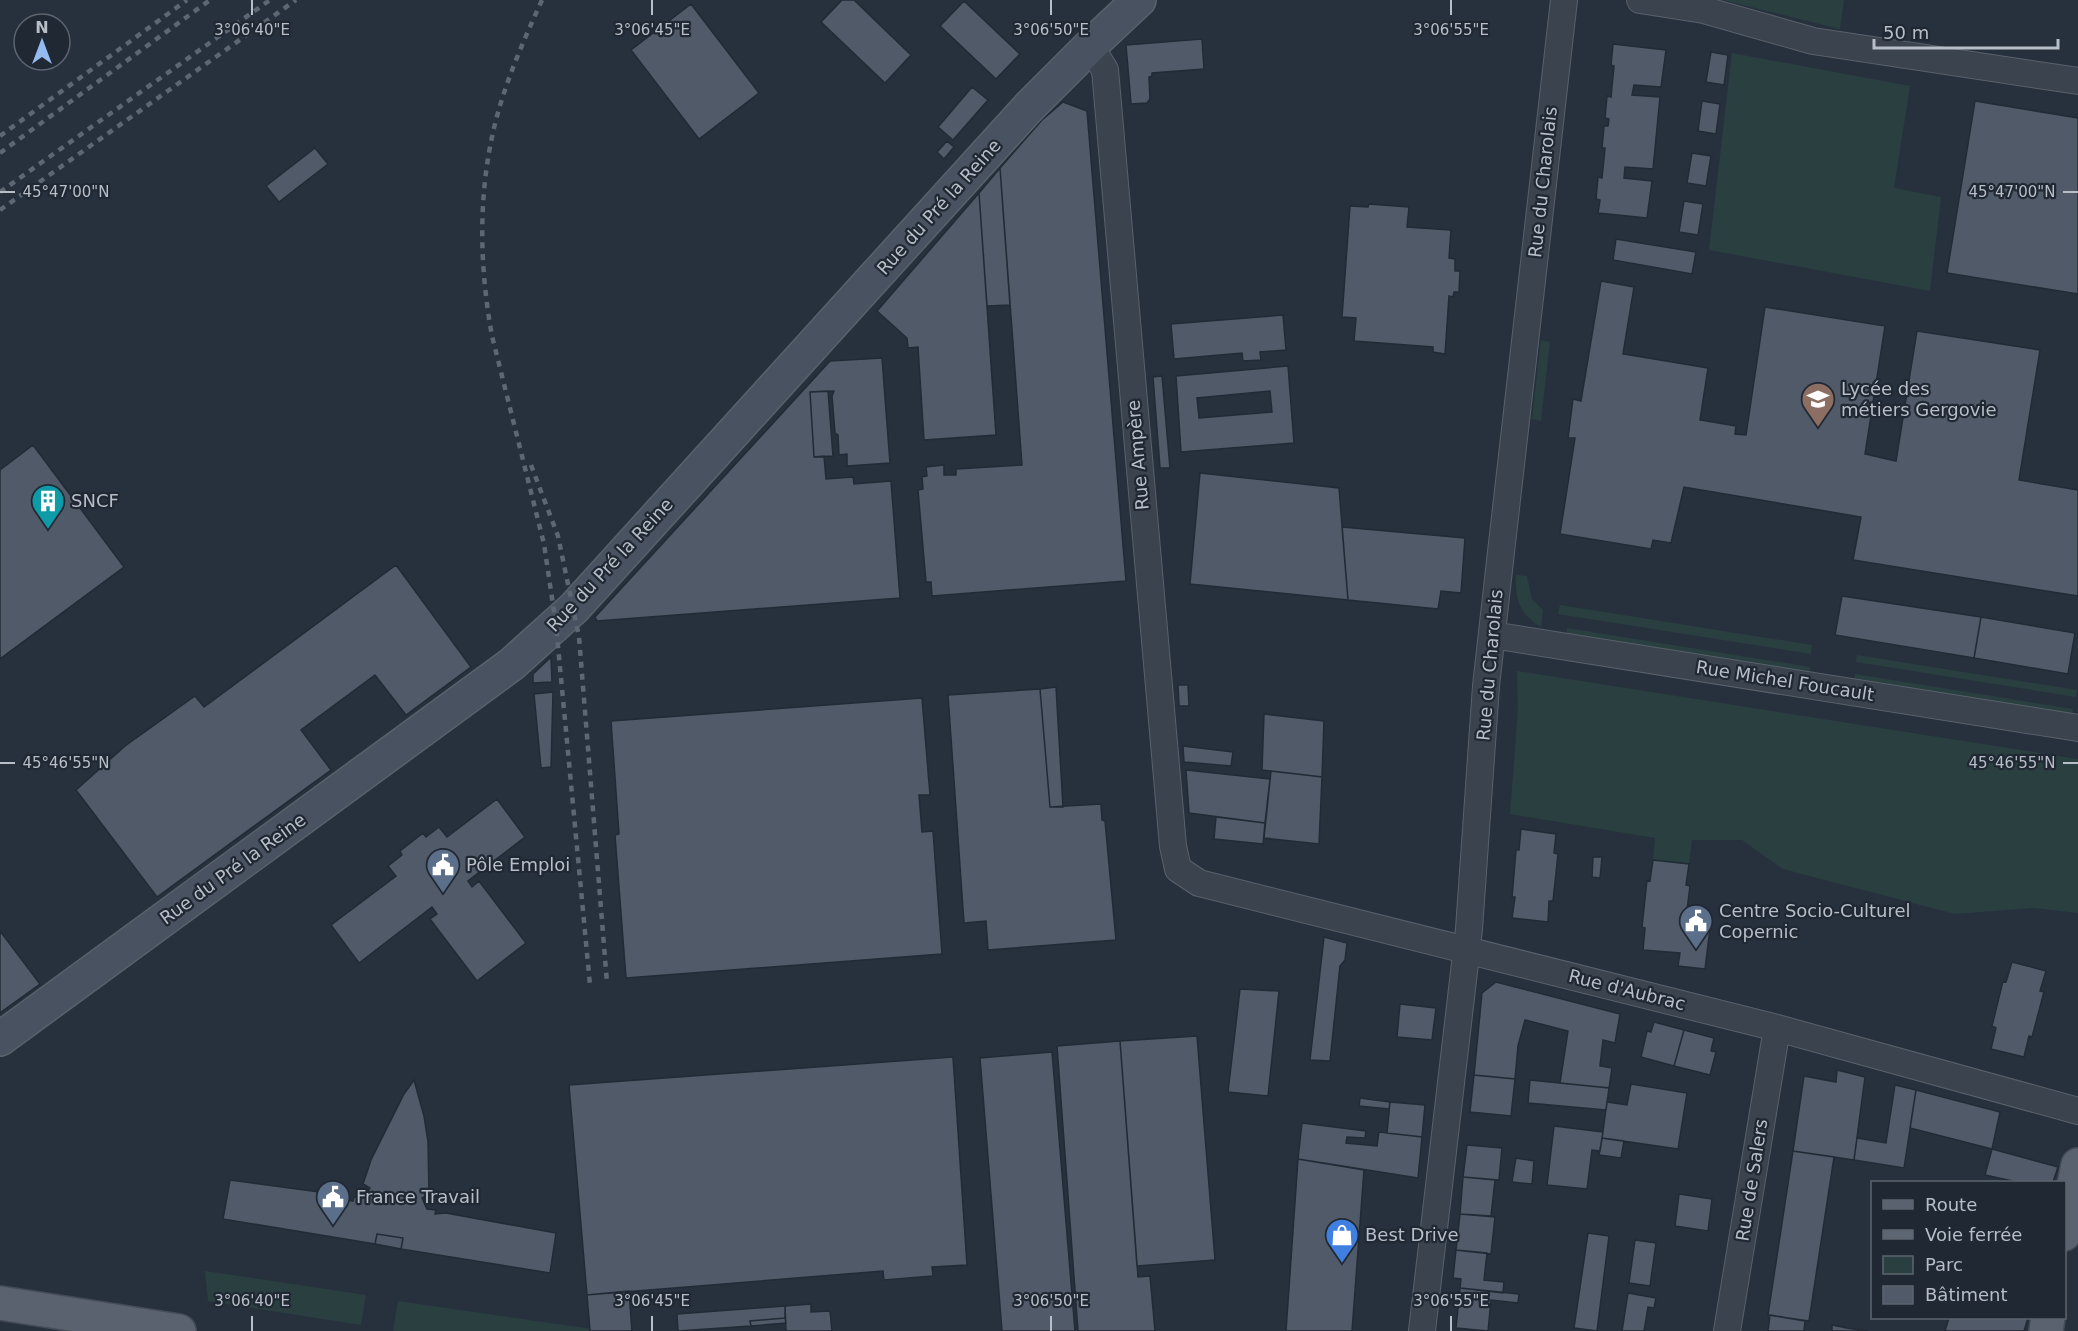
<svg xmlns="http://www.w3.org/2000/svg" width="2078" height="1331" font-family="'DejaVu Sans',sans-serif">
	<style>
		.green { fill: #2a3f40 }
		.building { fill: #505a68; stroke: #222a35; stroke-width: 1.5; fill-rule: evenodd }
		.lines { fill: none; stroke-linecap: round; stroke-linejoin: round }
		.minor-casing { stroke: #59616b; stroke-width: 28 }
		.secondary-casing { stroke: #59616b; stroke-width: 36 }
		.primary-casing { stroke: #444c57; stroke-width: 36 }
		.minor { stroke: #3b434e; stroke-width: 26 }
		.secondary { stroke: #495260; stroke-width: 33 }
		.primary { stroke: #59626e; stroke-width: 33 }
		.rail { stroke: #5d6774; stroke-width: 4.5; stroke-dasharray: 6 6; stroke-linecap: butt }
		.ticks { fill: none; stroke: #b7bec8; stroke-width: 2 }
		.labels { text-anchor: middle; stroke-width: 4.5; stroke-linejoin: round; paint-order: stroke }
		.street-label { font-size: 18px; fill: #b7bec8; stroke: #202833 }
		.poi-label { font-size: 18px; fill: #b7bec8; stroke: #202833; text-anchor: start }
		.ticks-label { font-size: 15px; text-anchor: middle; fill: #b7bec8; stroke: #202833; stroke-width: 4.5; stroke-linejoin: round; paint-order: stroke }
	</style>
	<rect width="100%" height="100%" fill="#27313e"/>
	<!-- green -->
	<path class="green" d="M1723,0H1844L1840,29Z
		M1732,53L1910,86L1894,188L1941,197L1930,291L1709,250Z
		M1541,340L1550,342L1541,421L1532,419Z
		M1516,575L1527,576L1532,599L1543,610L1541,627C1519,614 1515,599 1516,575Z
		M1560,605L1812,645L1811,654L1558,614Z
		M1567,628L1810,667L1809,673L1566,635Z
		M1857,655L2077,690L2076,697L1856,662Z
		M1517,671L2078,759V913L2034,908L1955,914L1783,869L1742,840H1692L1689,864L1653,860L1655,838L1510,814L1518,709Z
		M1855,674L2073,709L2072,716L1854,680Z
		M205,1271L366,1295L361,1325L208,1301Z
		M398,1301L592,1329V1331H393Z"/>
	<!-- building -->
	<path class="building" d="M842,0H854L911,55L885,83L821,22Z
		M964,1L1020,54L996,79L940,26Z
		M691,4L759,93L699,139L631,50Z
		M1202,39L1204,69L1152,73V76L1149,77L1150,99L1147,103L1131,104L1126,45Z
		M1613,44L1666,50L1661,87L1634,85L1632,95L1660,97L1653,169L1625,167L1624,178L1652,181L1647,218L1598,213L1600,200L1596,199L1598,177L1602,178L1605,148H1602L1604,126H1608L1609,119L1605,118L1607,96L1611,97L1614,66L1611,65Z
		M1711,52L1728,55L1724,85L1706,82Z
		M972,87L988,100L953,140L938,127Z
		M1702,101L1720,104L1716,134L1698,131Z
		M1975,101L2078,118V294L1947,273Z
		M1063,102L1087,111L1126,581L932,596L931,582H926L918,490L923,489L922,477L927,476L926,467L944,465V475H956V469L1022,465L1000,168L1042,120Z
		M947,141L954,147L944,159L937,152Z
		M315,148L328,164L279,202L266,186Z
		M1692,153L1711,156L1706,186L1687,183Z
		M1000,168L1010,305L987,306L979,193Z
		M979,193L996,435L924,440L918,347L908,348L907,338L877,311Z
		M1684,201L1703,204L1698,235L1679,232Z
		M1369,204L1409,207L1407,227L1451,230L1449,258L1455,259V271H1460L1459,292H1454L1453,297L1449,296L1445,354L1433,352V347L1354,341L1356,318L1342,317L1350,206L1368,207Z
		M1616,239L1696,252L1692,274L1613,260Z
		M1601,281L1634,287L1623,354L1708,368L1700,420L1736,426L1735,434L1746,435L1765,307L1885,326L1865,454L1896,461L1917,331L2040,350L2019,480L2078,490V596L1853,560L1861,517L1684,487L1671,543L1653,540L1651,549L1560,534L1575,438H1568L1573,399L1581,401Z
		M1283,315L1286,350L1260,352L1261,360L1243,361L1242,353L1174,359L1171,324Z
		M882,358L890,463L847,466V454L839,455L838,435L835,433L832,396L834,391L810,392L814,457L824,456L826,479L853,477L854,484L891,481L900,598L597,621L595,617L830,361Z
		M1288,366L1294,443L1181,452L1176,376ZM1270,391L1272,412L1199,418L1197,398Z
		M1162,376L1170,468H1160L1153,377Z
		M828,391L833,456L814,457L810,392Z
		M33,445L124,567L0,659V470Z
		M1200,473L1339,488L1348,600L1190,584Z
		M1342,527L1465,538L1461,593L1441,591L1438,609L1348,600Z
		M396,565L471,667L406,715L375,675L301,730L331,770L157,897L76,790L125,746L195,696L204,707Z
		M1842,596L1981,617L1974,658L1835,635Z
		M1981,617L2075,633L2068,674L1974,658Z
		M551,657L552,682L533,683V674Z
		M1178,685H1188L1189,706H1179Z
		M1056,687L1063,807H1050L1040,689Z
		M1040,689L1050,807L1101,804L1102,820L1105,821L1116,940L988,950L986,921L964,923L948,695Z
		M553,692L551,767L541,768L534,694Z
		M922,698L930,795H919L922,832L933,831L942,954L626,978L615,835L619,834L611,721Z
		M1264,714L1324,721L1322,777L1262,770Z
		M1183,746L1233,752L1231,766L1184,762Z
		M1186,770L1270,779L1265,823L1189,813Z
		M1271,771L1322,777L1319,844L1264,838Z
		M497,799L525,837L468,881L472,887L479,881L526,943L477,981L430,919L437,914L432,907L359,963L331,925L396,876L388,866L402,855L400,851L423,833L426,837L439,827L447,837Z
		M1216,817L1265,823L1263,844L1214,839Z
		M1521,829L1556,834L1554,853L1558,854L1553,901H1549L1548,922L1512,918L1515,897H1512L1516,850H1519Z
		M1593,857H1602L1600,878L1592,877Z
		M1653,860L1689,864L1686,885L1690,886L1685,926L1710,929L1705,969L1678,966L1680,953L1643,950L1645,928L1642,927L1647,880L1650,881Z
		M0,931L40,984L0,1013Z
		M1324,937L1347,943L1345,960L1340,966L1330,1061L1310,1060Z
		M2012,962L2046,971L2040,991L2044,992L2032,1037L2029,1036L2024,1057L1991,1049L1996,1028L1992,1026L2003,981L2006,982Z
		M1496,982L1620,1014L1615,1043L1603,1040L1600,1066L1612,1068L1609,1088L1560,1083L1568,1031L1525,1020L1518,1046L1515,1079L1474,1075L1482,993Z
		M1240,989L1279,991L1268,1096L1228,1092Z
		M1400,1004L1436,1008L1432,1040L1397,1037Z
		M1654,1022L1684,1030L1674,1066L1641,1057L1647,1031L1651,1032Z
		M1684,1030L1714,1038L1711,1051L1716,1052L1710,1075L1674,1066Z
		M1197,1036L1215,1260L1137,1266L1120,1041Z
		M1120,1041L1138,1277L1150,1276L1155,1331H1078L1057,1046Z
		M1052,1052L1075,1331H1002L980,1058Z
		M953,1057L967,1265L932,1267L933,1276L884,1280L883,1271L587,1295L569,1085Z
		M1837,1070L1865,1077L1854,1160L1793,1151L1804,1076L1836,1082Z
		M1474,1075L1515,1079L1511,1116L1470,1112Z
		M414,1080L424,1116L428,1142L429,1194L422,1198L427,1209L436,1210L435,1214L446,1213L556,1233L550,1273L401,1249L403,1238L377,1234L375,1244L223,1219L230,1180L342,1195L348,1200L353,1201L354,1197L364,1198L370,1188L363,1184L371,1160L404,1094Z
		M1530,1080L1609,1088L1606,1110L1528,1103Z
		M1631,1084L1687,1093L1678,1149L1602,1138L1607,1102L1627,1105Z
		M1895,1085L1916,1090L1904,1168L1854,1160L1857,1138L1886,1143Z
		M1916,1090L2000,1112L1992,1149L1910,1128Z
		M1360,1098L1390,1102L1389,1109L1359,1106Z
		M1390,1102L1425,1105L1422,1137L1387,1133Z
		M1302,1123L1366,1131L1365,1138L1347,1137L1346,1143L1377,1146L1379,1132L1422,1137L1418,1178L1298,1159Z
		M1554,1126L1603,1132L1600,1151L1592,1150L1587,1189L1547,1185Z
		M1602,1138L1624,1141L1621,1158L1599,1155Z
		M1467,1145L1502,1148L1499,1180L1463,1177Z
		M1992,1149L2058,1167L2053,1182H2017L1985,1175Z
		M1793,1151L1834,1157L1809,1321L1768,1315Z
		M1516,1158L1534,1161L1532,1184L1512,1182Z
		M1298,1159L1364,1170L1352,1331H1286Z
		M1463,1177L1495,1180L1491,1216L1460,1214Z
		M1679,1194L1712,1199L1708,1231L1675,1226Z
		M1460,1214L1495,1217L1491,1254L1456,1250Z
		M1588,1233L1609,1236L1597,1331L1574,1328Z
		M377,1234L403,1238L401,1249L375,1244Z
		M1635,1240L1656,1243L1650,1286L1629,1283Z
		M1456,1250L1487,1253L1484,1280L1504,1282L1503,1293L1460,1288L1461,1279L1453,1278Z
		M1460,1288L1519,1294L1518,1303L1491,1300L1488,1331L1456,1328Z
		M629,1291L632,1331H590L587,1295Z
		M1628,1293L1656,1298L1654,1308L1648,1307L1644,1331H1622Z
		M811,1304V1312L830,1311L832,1331H786L785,1306Z
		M785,1306V1318L750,1321L751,1326L678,1331L677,1314Z
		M1770,1315L1805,1321L1804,1331H1768Z
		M785,1318L786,1323L751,1326L750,1321Z
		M1949,1318H2028L2024,1331H1945Z
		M1832,1325L1847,1328L1868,1331H1832Z"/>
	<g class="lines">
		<!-- minor casing -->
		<g class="minor-casing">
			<path id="minor" d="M1640,0L1704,10L1813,41L2078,81
				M1090,46L1105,70L1173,846L1178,869L1199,883L1777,1028L2078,1111
				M1492,635L2078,728
				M1422,1331L1469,929L1486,686L1501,552L1564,0
				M1727,1331L1777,1028"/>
		</g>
		<!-- secondary casing -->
		<g class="secondary-casing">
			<path id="secondary" d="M0,1039L512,664L574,608L1028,108L1090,46L1139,0"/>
		</g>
		<!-- primary casing -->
		<g class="primary-casing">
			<path id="primary" d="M2064,1234L2078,1165
				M0,1303L179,1331
				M2046,1331L2048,1318"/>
		</g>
		<!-- minor -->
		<use href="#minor" class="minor"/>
		<!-- secondary -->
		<use href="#secondary" class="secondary"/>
		<!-- primary -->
		<use href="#primary" class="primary"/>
		<!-- rail -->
		<path class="rail" d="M542,0C522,44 502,89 492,137C478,203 480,270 492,336L544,544L556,625L590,985
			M0,136L187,0
			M0,153L210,0
			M0,192L270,0
			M0,210L296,0
			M531,465L558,536L579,637L607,983"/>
	</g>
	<!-- ticks -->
	<path class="ticks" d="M252,0V15M652,0V15M1051,0V15M1451,0V15M0,192H15M2063,192H2078M0,763H15M2063,763H2078M252,1316V1331M652,1316V1331M1051,1316V1331M1451,1316V1331"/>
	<!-- icons -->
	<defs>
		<g id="school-pin" transform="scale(1.725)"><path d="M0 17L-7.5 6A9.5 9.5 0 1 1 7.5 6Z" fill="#8d6e63" stroke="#202833"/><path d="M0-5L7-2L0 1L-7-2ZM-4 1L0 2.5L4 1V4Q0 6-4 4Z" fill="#fff"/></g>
		<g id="building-pin" transform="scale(1.725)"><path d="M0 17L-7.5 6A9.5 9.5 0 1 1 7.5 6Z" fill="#0f9aa8" stroke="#202833"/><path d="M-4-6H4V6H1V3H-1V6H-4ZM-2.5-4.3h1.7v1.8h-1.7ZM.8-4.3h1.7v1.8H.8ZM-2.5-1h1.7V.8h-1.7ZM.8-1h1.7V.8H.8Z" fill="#fff"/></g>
		<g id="civic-pin" transform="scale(1.725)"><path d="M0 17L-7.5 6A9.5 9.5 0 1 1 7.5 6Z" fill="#5c6f8a" stroke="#202833"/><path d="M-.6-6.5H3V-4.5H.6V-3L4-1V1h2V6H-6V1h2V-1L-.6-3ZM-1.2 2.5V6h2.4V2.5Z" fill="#fff"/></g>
		<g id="shop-pin" transform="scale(1.725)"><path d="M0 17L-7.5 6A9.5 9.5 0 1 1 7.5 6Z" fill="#3f7fe0" stroke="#202833"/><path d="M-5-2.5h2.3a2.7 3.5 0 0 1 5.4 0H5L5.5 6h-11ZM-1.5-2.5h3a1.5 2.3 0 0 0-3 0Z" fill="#fff"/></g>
	</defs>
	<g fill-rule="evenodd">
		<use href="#school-pin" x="1818" y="399"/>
		<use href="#building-pin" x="48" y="501"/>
		<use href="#civic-pin" x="443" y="865"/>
		<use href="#civic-pin" x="1696" y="921"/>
		<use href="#civic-pin" x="333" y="1197"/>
		<use href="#shop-pin" x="1342" y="1235"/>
	</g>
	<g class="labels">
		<!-- street labels -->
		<g class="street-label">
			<text transform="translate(1543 182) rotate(-84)" y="6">Rue du Charolais</text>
			<text transform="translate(939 207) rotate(-48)" y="6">Rue du Pré la Reine</text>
			<text transform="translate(1138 455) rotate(-95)" y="6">Rue Ampère</text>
			<text transform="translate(610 565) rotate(-47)" y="6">Rue du Pré la Reine</text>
			<text transform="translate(1490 665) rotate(-85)" y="6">Rue du Charolais</text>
			<text transform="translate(1785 681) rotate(9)" y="6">Rue Michel Foucault</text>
			<text transform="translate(233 869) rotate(-36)" y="6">Rue du Pré la Reine</text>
			<text transform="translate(1627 990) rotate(14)" y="6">Rue d'Aubrac</text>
			<text transform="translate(1752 1180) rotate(-81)" y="6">Rue de Salers</text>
		</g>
		<!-- poi labels -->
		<g class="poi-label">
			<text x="1841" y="395">Lycée des<tspan x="1841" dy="21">métiers Gergovie</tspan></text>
			<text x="71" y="507">SNCF</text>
			<text x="466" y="871">Pôle Emploi</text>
			<text x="1719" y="917">Centre Socio-Culturel<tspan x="1719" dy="21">Copernic</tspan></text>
			<text x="356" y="1203">France Travail</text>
			<text x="1365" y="1241">Best Drive</text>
		</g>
	</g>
	<g class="ticks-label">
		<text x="252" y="35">3°06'40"E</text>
		<text x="652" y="35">3°06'45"E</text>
		<text x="1051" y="35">3°06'50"E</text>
		<text x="1451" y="35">3°06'55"E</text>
		<text x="66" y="197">45°47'00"N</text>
		<text x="2012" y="197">45°47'00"N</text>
		<text x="66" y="768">45°46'55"N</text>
		<text x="2012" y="768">45°46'55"N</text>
		<text x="252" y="1306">3°06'40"E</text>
		<text x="652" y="1306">3°06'45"E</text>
		<text x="1051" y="1306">3°06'50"E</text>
		<text x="1451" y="1306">3°06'55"E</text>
	</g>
	<!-- legend -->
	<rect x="1871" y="1181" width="195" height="138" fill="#202833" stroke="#5c646f" stroke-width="1.5"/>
	<rect x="1883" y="1200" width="30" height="9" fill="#59626e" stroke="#5c646f" stroke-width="1.5"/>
	<text x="1925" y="1211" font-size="18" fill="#b7bec8">Route</text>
	<rect x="1883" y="1230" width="30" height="9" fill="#5d6774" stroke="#5c646f" stroke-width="1.5"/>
	<text x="1925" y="1241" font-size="18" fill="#b7bec8">Voie ferrée</text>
	<rect x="1883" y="1256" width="30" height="18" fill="#2a3f40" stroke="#5c646f" stroke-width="1.5"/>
	<text x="1925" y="1271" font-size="18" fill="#b7bec8">Parc</text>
	<rect x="1883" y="1286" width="30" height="18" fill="#505a68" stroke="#5c646f" stroke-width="1.5"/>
	<text x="1925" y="1301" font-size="18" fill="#b7bec8">Bâtiment</text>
	<!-- north arrow -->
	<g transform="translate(42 42)"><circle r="28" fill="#202833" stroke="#5c646f" stroke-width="1.5"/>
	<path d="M0-4.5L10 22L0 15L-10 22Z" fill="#94baf0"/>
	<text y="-9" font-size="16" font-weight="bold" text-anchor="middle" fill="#b7bec8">N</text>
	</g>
	<!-- scale -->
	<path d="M1874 39v9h184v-9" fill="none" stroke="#b7bec8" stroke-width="3"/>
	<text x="1883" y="39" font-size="18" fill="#b7bec8" stroke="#202833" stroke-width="4.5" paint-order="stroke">50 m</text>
</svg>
